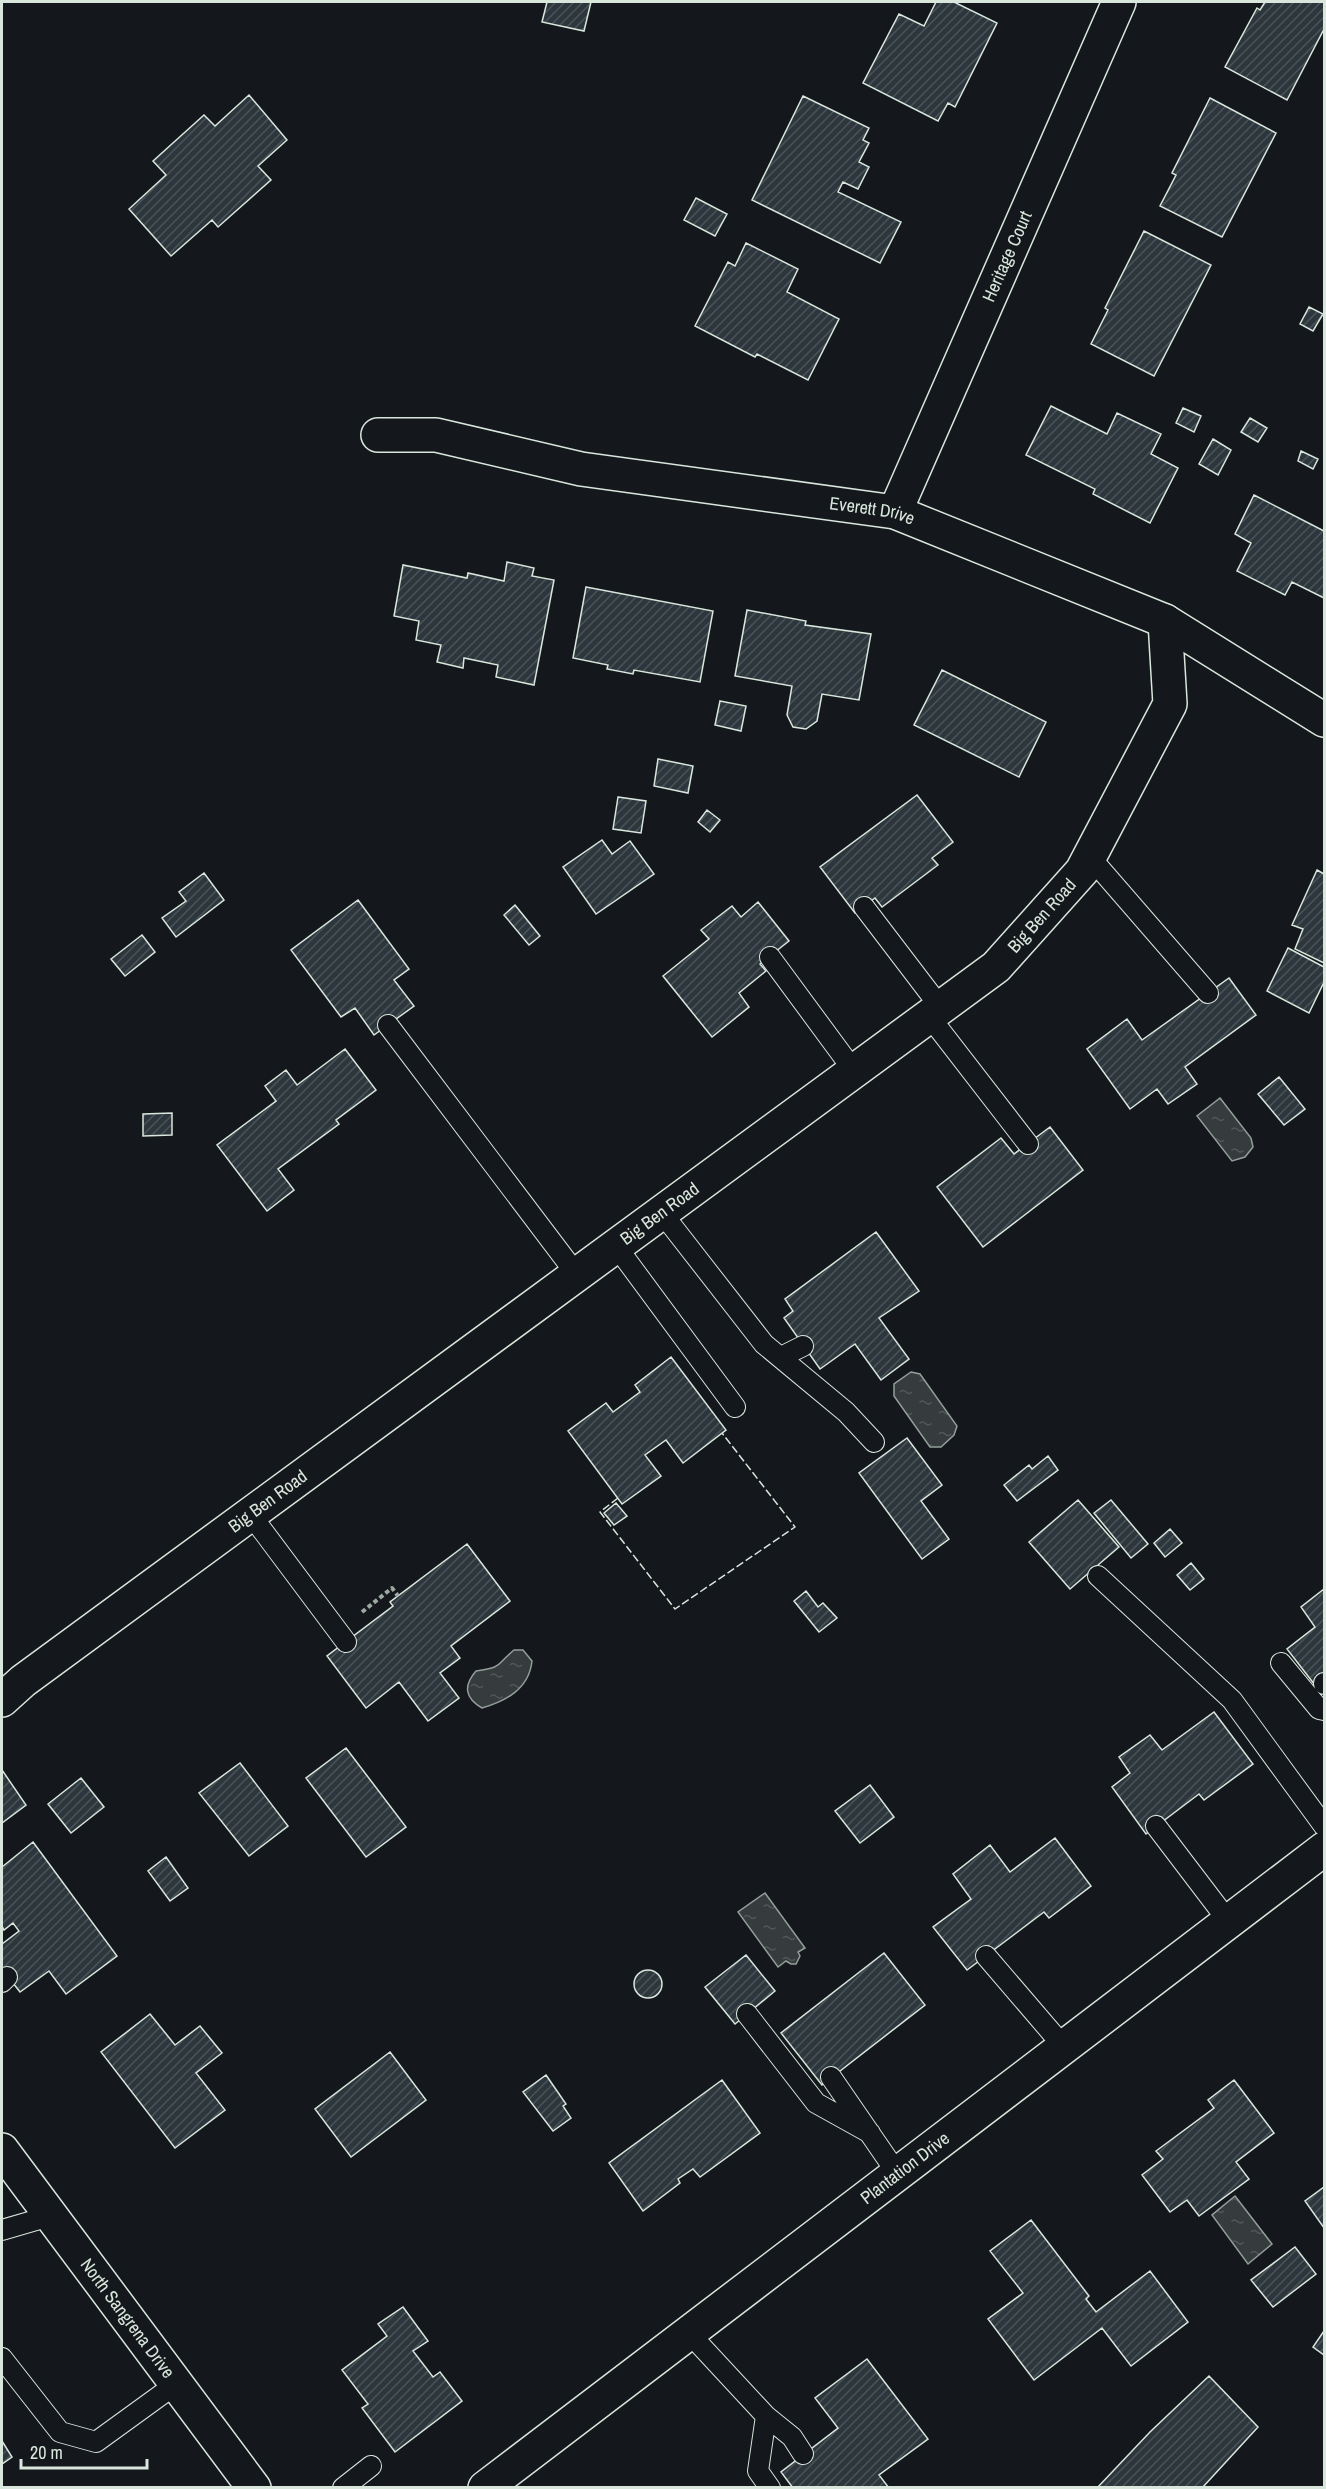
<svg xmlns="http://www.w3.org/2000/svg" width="1326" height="2489" font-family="'Archivo Narrow',sans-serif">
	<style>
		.water { fill: url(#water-ripples); stroke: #939e99; stroke-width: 1.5 }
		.building { fill: url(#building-hatch); stroke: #d8e6dc; stroke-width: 1.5 }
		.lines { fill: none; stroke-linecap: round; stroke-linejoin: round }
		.service-casing { stroke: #d8e6dc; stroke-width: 22 }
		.minor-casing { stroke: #d8e6dc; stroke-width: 36 }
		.path { stroke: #9da8a2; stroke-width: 4; stroke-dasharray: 4.5 3; stroke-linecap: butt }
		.service { stroke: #14181c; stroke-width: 20 }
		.minor { stroke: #14181c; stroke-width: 33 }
		.fence { stroke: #d8e6dc; stroke-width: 1.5; stroke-dasharray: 8 3; stroke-linecap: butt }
		.labels { text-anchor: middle; stroke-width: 4.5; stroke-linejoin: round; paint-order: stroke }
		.street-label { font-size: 18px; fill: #d8e6dc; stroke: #14181c }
	</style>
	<defs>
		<pattern id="water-ripples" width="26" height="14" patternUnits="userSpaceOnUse" patternTransform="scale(1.5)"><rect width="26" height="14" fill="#363b3e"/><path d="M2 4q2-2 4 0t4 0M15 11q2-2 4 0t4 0" fill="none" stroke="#525759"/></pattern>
		<pattern id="building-hatch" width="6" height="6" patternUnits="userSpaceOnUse" patternTransform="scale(1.5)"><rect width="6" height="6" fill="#2c363c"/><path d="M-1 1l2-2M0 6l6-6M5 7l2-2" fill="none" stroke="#4a5358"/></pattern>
	</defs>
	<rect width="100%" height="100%" fill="#14181c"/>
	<!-- water -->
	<path class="water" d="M1220,1098L1251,1138L1253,1147L1245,1157L1232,1161L1197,1116Z
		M911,1372L920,1374L957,1426L954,1435L941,1447H930L894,1396V1384Z
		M514,1650H523L532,1661C529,1689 506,1701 482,1708C465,1698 463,1686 476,1671C503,1667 495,1666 514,1650Z
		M765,1893L805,1948L798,1952L800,1956L796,1964H791L786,1961L778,1967L738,1912Z
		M1235,2196L1272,2244L1248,2264L1212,2215Z"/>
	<!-- building -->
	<path class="building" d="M547,2H591L584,31L542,22Z
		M936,2H954L997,23L955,107L948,103L938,121L863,83L899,14L924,26Z
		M1265,2H1324V29L1287,100L1225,67L1257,8L1260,10Z
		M249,95L287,140L258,166L271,180L218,227L212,220L171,256L129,209L166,175L153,161L204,115L215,126Z
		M803,96L869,128L863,140L869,143L859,162L869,167L858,189L843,182L838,192L901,222L880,263L752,200Z
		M1210,98L1276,133L1222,237L1160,206L1176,175L1172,173Z
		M696,198L727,214L715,236L684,220Z
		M1144,231L1211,265L1154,376L1091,344L1108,310L1105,308Z
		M746,243L798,269L787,292L839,319L808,380L757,354L755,357L695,326L728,262L735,266Z
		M1309,307L1323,314L1313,331L1300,324Z
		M1051,406L1107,434L1117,413L1161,434L1151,454L1178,468L1150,523L1093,494L1095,489L1026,455Z
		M1183,408L1201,416L1194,432L1176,423Z
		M1250,418L1267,428L1258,442L1241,432Z
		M1213,439L1231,450L1218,475L1199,464Z
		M1301,451L1318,459L1313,469L1298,461Z
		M1254,495L1324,531V598L1292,582L1285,595L1237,571L1251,543L1235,534Z
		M507,562L534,568L532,576L554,580L534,685L496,677L498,665L464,658L463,668L437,662L441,645L416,640L419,621L394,616L403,565L467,578L468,573L504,581Z
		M586,587L713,611L700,682L634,670L633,674L607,669L608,665L573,658Z
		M747,610L806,621L805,625L871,634L859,700L822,694L817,721L806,729L793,727L787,715L792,686L735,676Z
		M942,670L1046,722L1019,777L914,725Z
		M720,701L746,706L741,731L715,725Z
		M658,759L693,766L688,793L654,786Z
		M917,795L953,842L932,858L938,865L882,907L875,898L855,913L820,867Z
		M618,797L646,801L641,833L613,829Z
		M707,810L720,820L710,832L698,822Z
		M602,840L612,854L630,841L654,874L596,914L563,867Z
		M1317,870L1324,874V963L1295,949L1303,929L1292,925Z
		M204,873L224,900L176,937L162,918L186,901L179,892Z
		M358,900L409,969L394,980L414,1006L374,1035L355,1008L341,1017L291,950Z
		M758,902L789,941L760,964L766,971L739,993L749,1007L712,1037L663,976L709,939L701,930L732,906L741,917Z
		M515,905L540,936L529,945L504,915Z
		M142,935L155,952L125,976L111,959Z
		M1288,948L1324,967V982L1309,1013L1267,991Z
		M1229,978L1256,1015L1185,1067L1197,1084L1168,1104L1157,1089L1130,1109L1087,1049L1127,1019L1142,1040Z
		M345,1049L376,1090L336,1120L339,1124L278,1169L294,1190L267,1211L217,1145L276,1101L265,1086L286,1070L297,1085Z
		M1279,1077L1305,1109L1284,1125L1258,1094Z
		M172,1113V1135L143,1136V1114Z
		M1050,1127L1083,1170L983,1247L937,1187L1001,1138L1014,1154Z
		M876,1232L919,1291L879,1318L909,1359L881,1380L855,1344L820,1369L784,1318L793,1311L785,1299Z
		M671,1357L726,1430L683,1463L666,1440L645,1455L661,1476L622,1504L568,1431L606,1403L613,1412L640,1392L635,1385Z
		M907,1438L942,1485L921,1501L949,1539L922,1559L859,1473Z
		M1048,1456L1058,1470L1017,1501L1004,1485L1029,1465L1032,1469Z
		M1078,1500L1119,1547L1070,1589L1029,1542Z
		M1111,1500L1148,1544L1131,1558L1094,1513Z
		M616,1503L627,1516L614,1525L604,1513Z
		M1170,1529L1182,1543L1165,1557L1154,1543Z
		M467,1544L510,1601L451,1646L460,1658L440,1673L459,1698L428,1721L399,1682L366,1708L327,1656L393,1606L390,1602Z
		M1191,1563L1204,1579L1190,1590L1177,1575Z
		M1324,1589V1683L1318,1689L1287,1649L1315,1627L1301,1607Z
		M806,1591L818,1607L823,1603L837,1618L819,1632L794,1601Z
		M1214,1712L1253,1764L1204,1800L1199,1794L1146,1834L1112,1787L1130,1773L1119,1757L1150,1735L1162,1750Z
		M346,1748L406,1827L366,1857L306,1778Z
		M240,1763L288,1826L249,1856L199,1793Z
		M2,1770L26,1805L2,1823Z
		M81,1778L104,1807L71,1833L48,1804Z
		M870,1785L894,1817L860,1843L835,1811Z
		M1055,1838L1091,1886L1049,1918L1044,1912L967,1970L933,1927L971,1899L953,1874L990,1845L1010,1872Z
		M33,1842L117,1956L66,1994L49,1971L20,1992L2,1969V1944L19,1931L13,1923L4,1930L2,1926V1867Z
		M166,1857L188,1888L170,1901L148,1871Z
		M884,1953L925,2005L822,2085L781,2033Z
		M746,1955L775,1991L735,2024L705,1987Z
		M634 1984a14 14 0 1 1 28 0a14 14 0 1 1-28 0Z
		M150,2014L175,2045L200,2026L222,2053L196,2073L225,2110L175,2148L101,2052Z
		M390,2052L426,2100L351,2157L315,2109Z
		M546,2075L566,2104L563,2106L571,2118L553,2131L523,2092Z
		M722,2080L760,2133L700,2177L693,2169L678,2179L680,2183L643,2211L609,2163Z
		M1234,2080L1274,2133L1236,2162L1249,2179L1199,2216L1187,2200L1170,2212L1142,2175L1163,2159L1156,2151L1214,2108L1208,2100Z
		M1324,2187V2228L1305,2201Z
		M1031,2220L1089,2296L1086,2299L1096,2312L1150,2271L1188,2322L1131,2366L1102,2328L1034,2380L988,2319L1023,2293L990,2251Z
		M1295,2247L1316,2274L1273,2307L1251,2280Z
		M403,2307L428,2341L413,2351L433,2377L440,2372L462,2401L395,2452L362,2408L368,2404L342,2370L387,2336L378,2324Z
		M1324,2331V2355L1313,2347Z
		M867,2359L928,2439L879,2475L889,2488H793L781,2472L838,2428L815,2398Z
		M1209,2376L1258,2427L1202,2488H1097L1150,2432Z
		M2,2441L12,2457L2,2464Z"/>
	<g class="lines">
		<!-- service casing -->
		<g class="service-casing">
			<path id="service" d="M1090,857L1208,993
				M864,907L941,1008
				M770,957L854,1071
				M929,1016L1028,1144
				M388,1025L577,1275
				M662,1213L764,1344L846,1412L874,1442
				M616,1246L735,1407
				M781,1357L803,1346
				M251,1515L346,1642
				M1098,1576L1232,1700L1324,1826
				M1281,1663L1319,1709L1324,1710
				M1324,1683V1684
				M1156,1826L1229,1922
				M986,1956L1064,2047
				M2,1982L7,1977
				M747,2014L816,2103L870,2133
				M831,2077L897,2173
				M2,2230L50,2216
				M689,2333L766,2416L758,2471L770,2488
				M2,2358L60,2432L96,2442L176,2384
				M766,2416L792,2437L803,2454
				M343,2488L371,2466"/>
		</g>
		<!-- minor casing -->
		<g class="minor-casing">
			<g id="minor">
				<path id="s1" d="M378,435H436L581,469L895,512L1165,621L1324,720"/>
				<path id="s2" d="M895,512L1119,2"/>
				<path id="s3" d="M2,1700L23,1681L996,967L1082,871L1170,704L1165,621"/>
				<path id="s4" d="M2,2150L254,2488"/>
				<path id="s5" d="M485,2488L1324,1849"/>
			</g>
		</g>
		<!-- path -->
		<path class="path" d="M362,1612L392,1588L398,1596"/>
		<!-- service -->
		<use href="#service" class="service"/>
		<!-- minor -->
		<use href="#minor" class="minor"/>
		<!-- fence -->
		<path class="fence" d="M618,1498L600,1512L675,1609L795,1527L722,1433"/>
	</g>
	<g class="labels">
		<!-- street labels -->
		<g class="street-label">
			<text dy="6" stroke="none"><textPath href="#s2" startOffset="279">Heritage Court</textPath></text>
			<text dy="6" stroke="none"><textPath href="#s1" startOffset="501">Everett Drive</textPath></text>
			<text dy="6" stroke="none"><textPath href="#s3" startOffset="1304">Big Ben Road</textPath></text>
			<text dy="6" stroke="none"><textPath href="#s3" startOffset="818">Big Ben Road</textPath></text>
			<text dy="6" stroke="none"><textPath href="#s3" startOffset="332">Big Ben Road</textPath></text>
			<text dy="6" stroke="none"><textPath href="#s5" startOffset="528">Plantation Drive</textPath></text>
			<text dy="6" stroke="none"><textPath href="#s4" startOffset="210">North Sangrena Drive</textPath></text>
		</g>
	</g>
	<!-- border -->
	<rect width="1326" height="2489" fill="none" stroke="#d8e6dc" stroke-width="6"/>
	<!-- scale -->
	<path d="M21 2459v9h126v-9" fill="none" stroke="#d8e6dc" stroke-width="3"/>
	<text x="30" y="2459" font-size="18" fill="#d8e6dc" stroke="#14181c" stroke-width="4.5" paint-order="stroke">20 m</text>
</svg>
